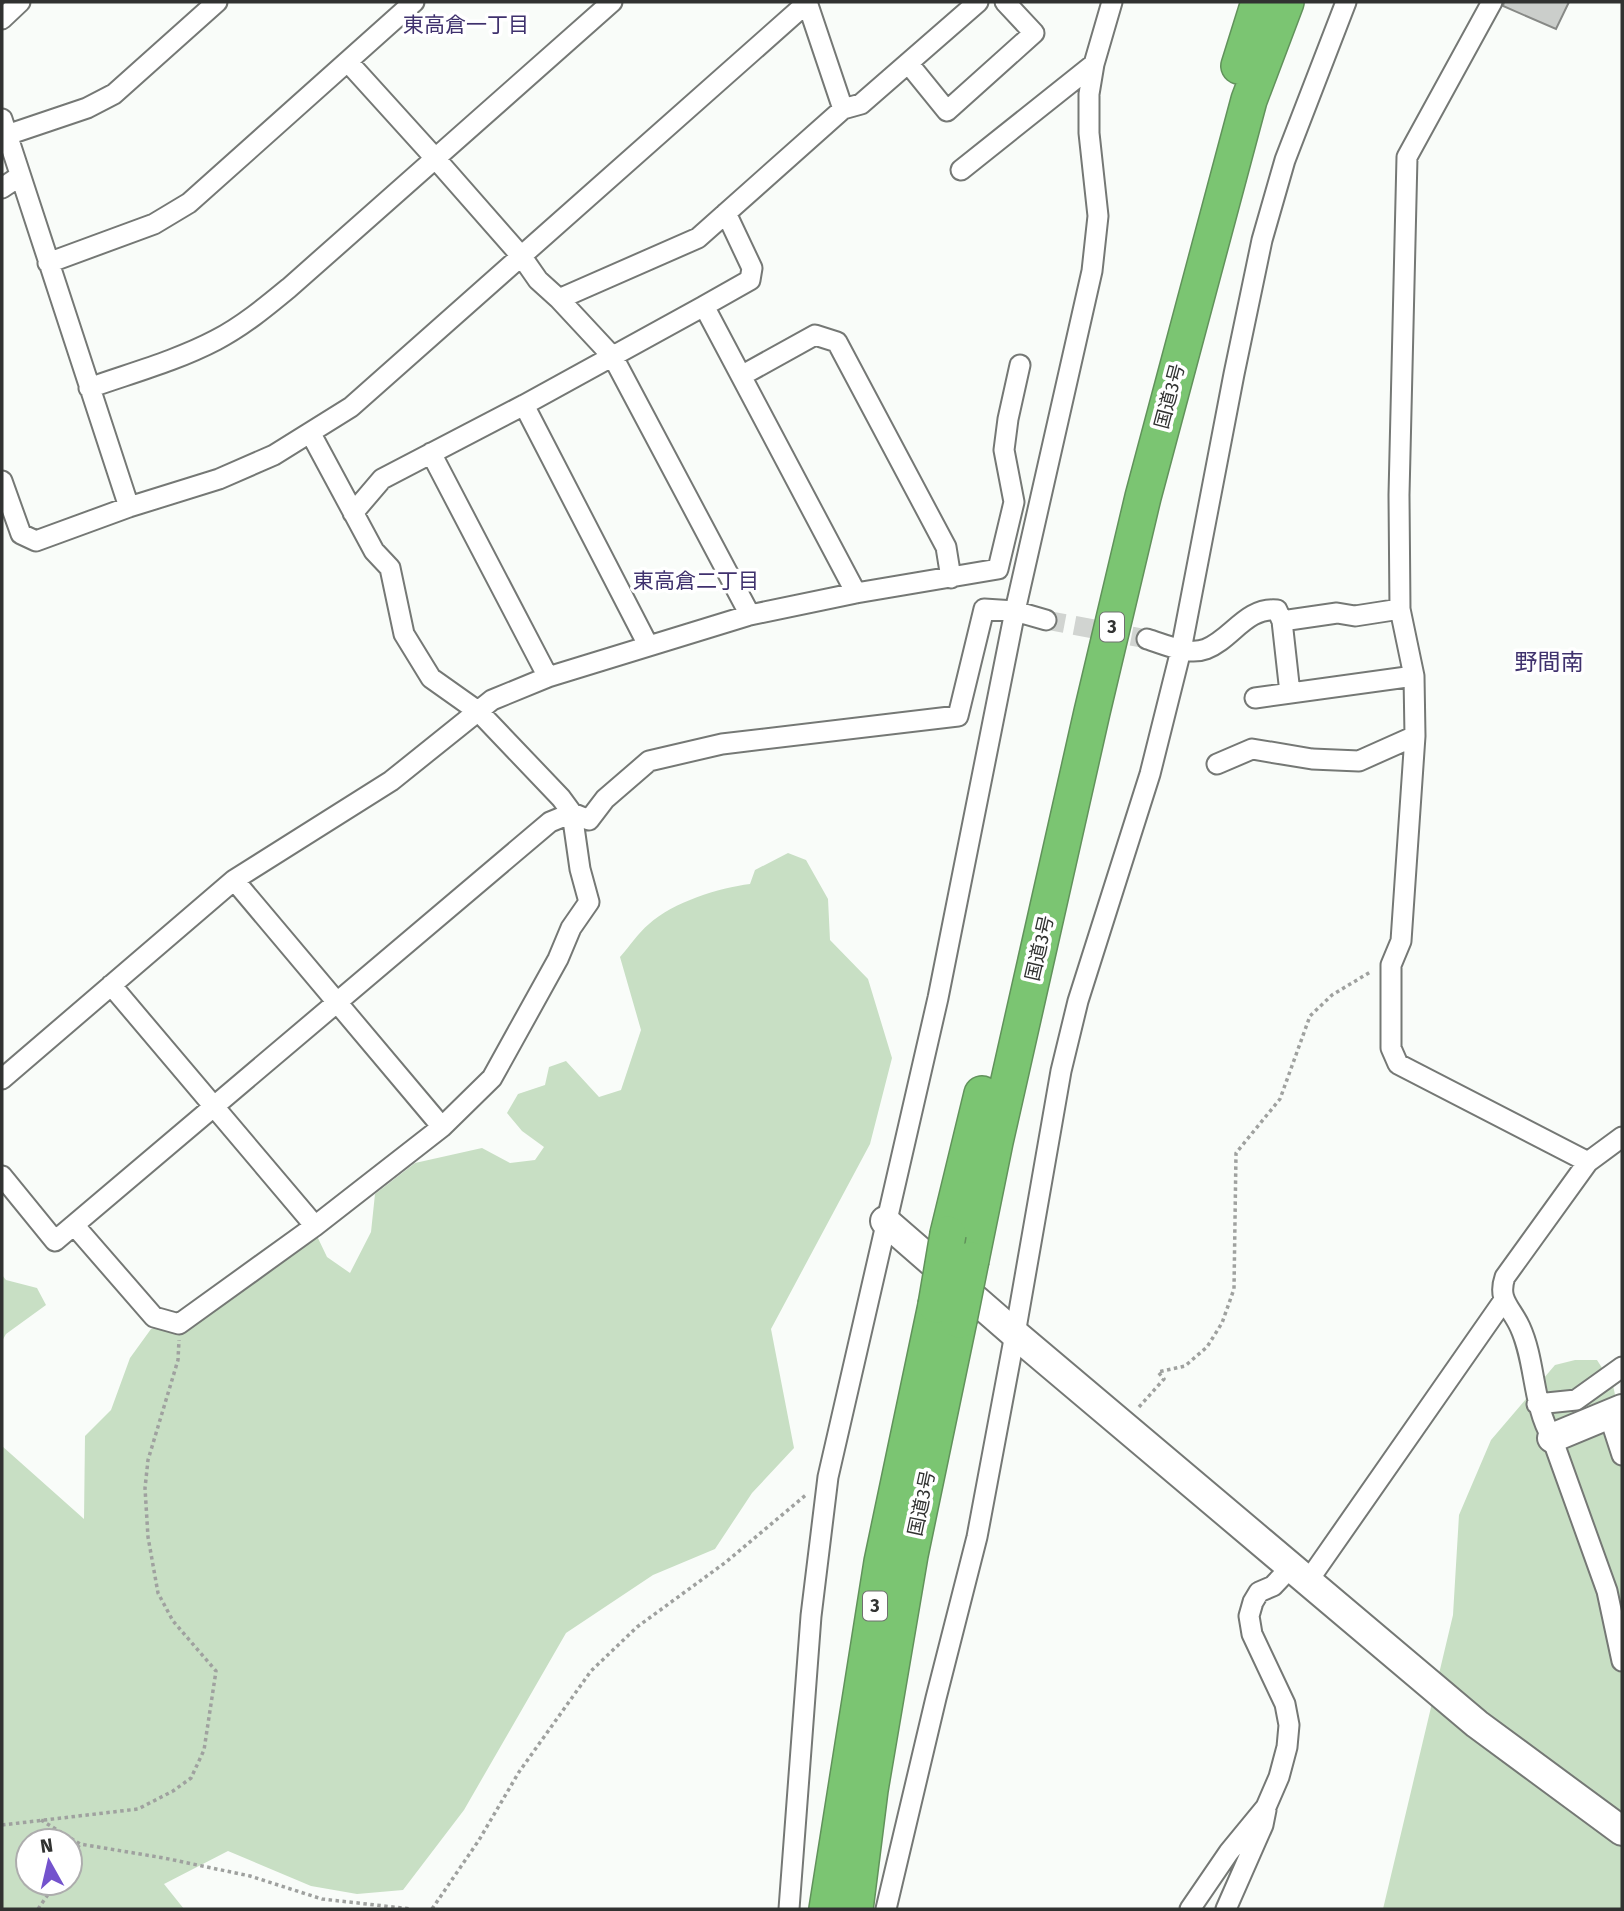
<svg xmlns="http://www.w3.org/2000/svg" width="1624" height="1911" font-family="'Fira Sans','Noto Sans JP',sans-serif">
	<style>
		.green { fill: #c8dfc4; fill-rule: evenodd }
		.building { fill: #cbcecb; stroke: #878986; stroke-width: 2 }
		.lines { fill: none; stroke-linecap: round; stroke-linejoin: round }
		.street-tunnel { stroke: #d1d4d1; stroke-width: 19; stroke-dasharray: 19 10; stroke-linecap: butt }
		.street-casing { stroke: #757875; stroke-width: 23 }
		.secondary-casing { stroke: #757875; stroke-width: 32 }
		.highway-casing { stroke: #61925b; stroke-width: 38 }
		.path { stroke: #9fa19f; stroke-width: 3.5; stroke-dasharray: 3.5 3.5; stroke-linecap: butt }
		.street { stroke: #fff; stroke-width: 19 }
		.secondary { stroke: #fff; stroke-width: 28 }
		.highway { stroke: #7bc572; stroke-width: 35 }
		.highway-bridge-casing { stroke: #61925b; stroke-width: 38; stroke-linecap: butt }
		.highway-bridge { stroke: #7bc572; stroke-width: 35 }
		.labels { text-anchor: middle; stroke-width: 7; stroke-linejoin: round; paint-order: stroke }
		.shield { fill: #fff; stroke: #6f706f; stroke-width: 2 }
		.shield-label { font-size: 18px; font-weight: bold; fill: #313231 }
		.street-label { font-size: 19px; fill: #313231; stroke: #fff }
		.neighbourhood-label { font-size: 21px; fill: #3f316d; stroke: #fff }
		.quarter-label { font-size: 23px; fill: #3f316d; stroke: #fff }
	</style>
	<rect width="100%" height="100%" fill="#f9fcf9"/>
	<!-- green -->
	<path class="green" d="M788,853L806,860L828,899L830,940L868,979L892,1058L870,1144L771,1329L794,1448L752,1493L715,1549L653,1575L566,1633L464,1810L403,1890L357,1894L311,1886L228,1851L164,1884L184,1909H2V1446L84,1519L85,1436L111,1410L130,1358L151,1329L220,1304L316,1234L327,1257L350,1273L371,1232L375,1194L415,1163L482,1148L510,1163L535,1160L544,1147L522,1131L507,1113L518,1094L545,1085L549,1067L566,1061L599,1097L621,1090L641,1030L620,957C630,946 638,933 649,924C673,902 719,888 750,884L755,870ZM28,1841H70V1883H28Z
		M2,1275L6,1280L37,1288L46,1305L6,1334L2,1341Z
		M1575,1360H1597L1613,1385L1622,1429V1909H1383L1453,1615L1459,1515L1491,1440L1555,1365Z"/>
	<!-- building -->
	<path class="building" d="M1504,2H1569L1556,29L1503,6Z"/>
	<g class="lines">
		<!-- street-tunnel -->
		<path class="street-tunnel" d="M1046,620L1147,639"/>
		<!-- street casing -->
		<g class="street-casing">
			<path id="street" d="M807,2L843,109
				M1492,2L1407,157L1399,495L1400,609L1414,676L1415,736L1401,941L1391,965V1048L1398,1064L1588,1162
				M2,19L20,2
				M348,62L435,158L522,257L538,280L559,299L613,357L750,615
				M908,63L947,111L1034,33L1005,2
				M2,119L129,507
				M7,135L87,108L114,94L217,2
				M961,170L1094,64
				M2,188L20,176
				M48,263L154,224L189,203L414,2
				M559,299L698,238L843,109L861,104L978,2
				M704,306L750,280L752,268L726,213
				M741,376L815,335L837,342L946,547L951,578
				M89,388C131,373 176,361 216,340C243,326 267,306 290,287L612,2
				M524,405L648,645
				M431,453L548,677
				M2,481L21,534L36,541L129,507L219,479L274,455L351,407L808,2
				M353,513L382,479L524,405L704,306L856,593
				M1282,621L1290,693
				M1147,639C1164,644 1188,656 1206,649C1232,639 1246,607 1277,610L1282,621L1337,613L1355,616L1400,609
				M1255,698L1414,676
				M1217,764L1252,749L1312,759L1359,761L1415,736
				M234,880L442,1127
				M111,985L315,1226
				M2,1079L234,880L391,781L492,700L548,677L750,615L856,593L998,569L1014,502L1004,450L1008,419L1020,365
				M1622,1137L1588,1162L1505,1277C1497,1300 1511,1307 1520,1327C1536,1362 1532,1404 1552,1438L1607,1591L1622,1661
				M2,1176L55,1241L550,822L572,813L589,820L605,799L649,761L722,744L958,716L984,609L1015,611L1046,620
				M74,1225L154,1317L179,1324L315,1226L442,1127L492,1078L558,959L571,928L589,902L580,869L572,813L561,798L479,712L431,678L404,634L390,568L374,551L311,434
				M1537,1404L1576,1400L1622,1367
				M1609,1415L1622,1455
				M1308,1581L1504,1300
				M789,1909L811,1616L828,1477L938,998L1015,611L1092,271L1098,216L1089,133V94L1094,64L1112,2
				M886,1909L936,1698L977,1537L1015,1334L1061,1071L1078,1001L1150,774L1181,650L1234,374L1262,240L1285,160L1346,2
				M1190,1909L1229,1852L1266,1807L1279,1777L1287,1747L1289,1725L1285,1704L1252,1634L1249,1616L1253,1602L1259,1592L1273,1586L1291,1567
				M1226,1909L1263,1825L1266,1810"/>
		</g>
		<!-- secondary casing -->
		<g class="secondary-casing">
			<path id="secondary" d="M885,1221L1015,1334L1477,1724L1622,1831
				M1552,1438L1622,1409"/>
		</g>
		<!-- highway casing -->
		<g class="highway-casing">
			<path id="highway" d="M1239,66L1259,2
				M948,1234L982,1094
				M971,1260L995,1142L1092,712L1143,497L1249,100L1286,2
				M827,1909L882,1562L936,1305
				M855,1909L870,1790L910,1555L959,1320"/>
		</g>
		<!-- path -->
		<path class="path" d="M1139,1407L1164,1379L1158,1372L1185,1366L1207,1347L1222,1323L1234,1289L1236,1153L1280,1099L1310,1016L1332,995L1372,971
			M41,1820L80,1844L164,1858L250,1876L322,1899L411,1909
			M2,1825L138,1809L173,1791L191,1778L204,1750L216,1671L173,1621L158,1593L148,1537L145,1488L148,1460L178,1360L179,1340
			M70,1860L80,1844
			M38,1909L56,1883
			M432,1909L479,1840L519,1772L591,1671L637,1627L726,1562L807,1494"/>
		<!-- street -->
		<use href="#street" class="street"/>
		<!-- secondary -->
		<use href="#secondary" class="secondary"/>
		<!-- highway -->
		<use href="#highway" class="highway"/>
		<!-- highway-bridge casing -->
		<g class="highway-bridge-casing">
			<path id="highway-bridge" d="M936,1305L948,1234
				M959,1320L971,1260"/>
		</g>
		<!-- highway-bridge -->
		<use href="#highway-bridge" class="highway-bridge"/>
	</g>
	<g class="labels">
		<!-- shield labels -->
		<g class="shield">
			<rect x="1100" y="612.5" width="24" height="29" rx="5"/>
			<rect x="863" y="1591.5" width="24" height="29" rx="5"/>
		</g>
		<g class="shield-label">
			<text x="1112" y="633">3</text>
			<text x="875" y="1612">3</text>
		</g>
		<!-- street labels -->
		<g class="street-label">
			<text transform="translate(1169 396) rotate(-75)" y="7">国道3号</text>
			<text transform="translate(1039 948) rotate(-77)" y="7">国道3号</text>
			<text transform="translate(921 1503) rotate(-78)" y="7">国道3号</text>
		</g>
		<!-- neighbourhood labels -->
		<g class="neighbourhood-label">
			<text x="466" y="32">東高倉一丁目</text>
			<text x="696" y="588">東高倉二丁目</text>
		</g>
		<!-- quarter labels -->
		<g class="quarter-label">
			<text x="1549" y="670">野間南</text>
		</g>
	</g>
	<!-- border -->
	<rect width="1624" height="1911" fill="none" stroke="#313231" stroke-width="7"/>
	<!-- north arrow -->
	<g transform="translate(49 1862) rotate(352)"><circle r="33" fill="#ffffff" stroke="#adadad" stroke-width="2"/>
	<path d="M0-5L12 26L0 18L-12 26Z" fill="#7453cd"/>
	<text y="-10" font-size="19" font-weight="bold" text-anchor="middle" fill="#313231">N</text>
	</g>
</svg>
